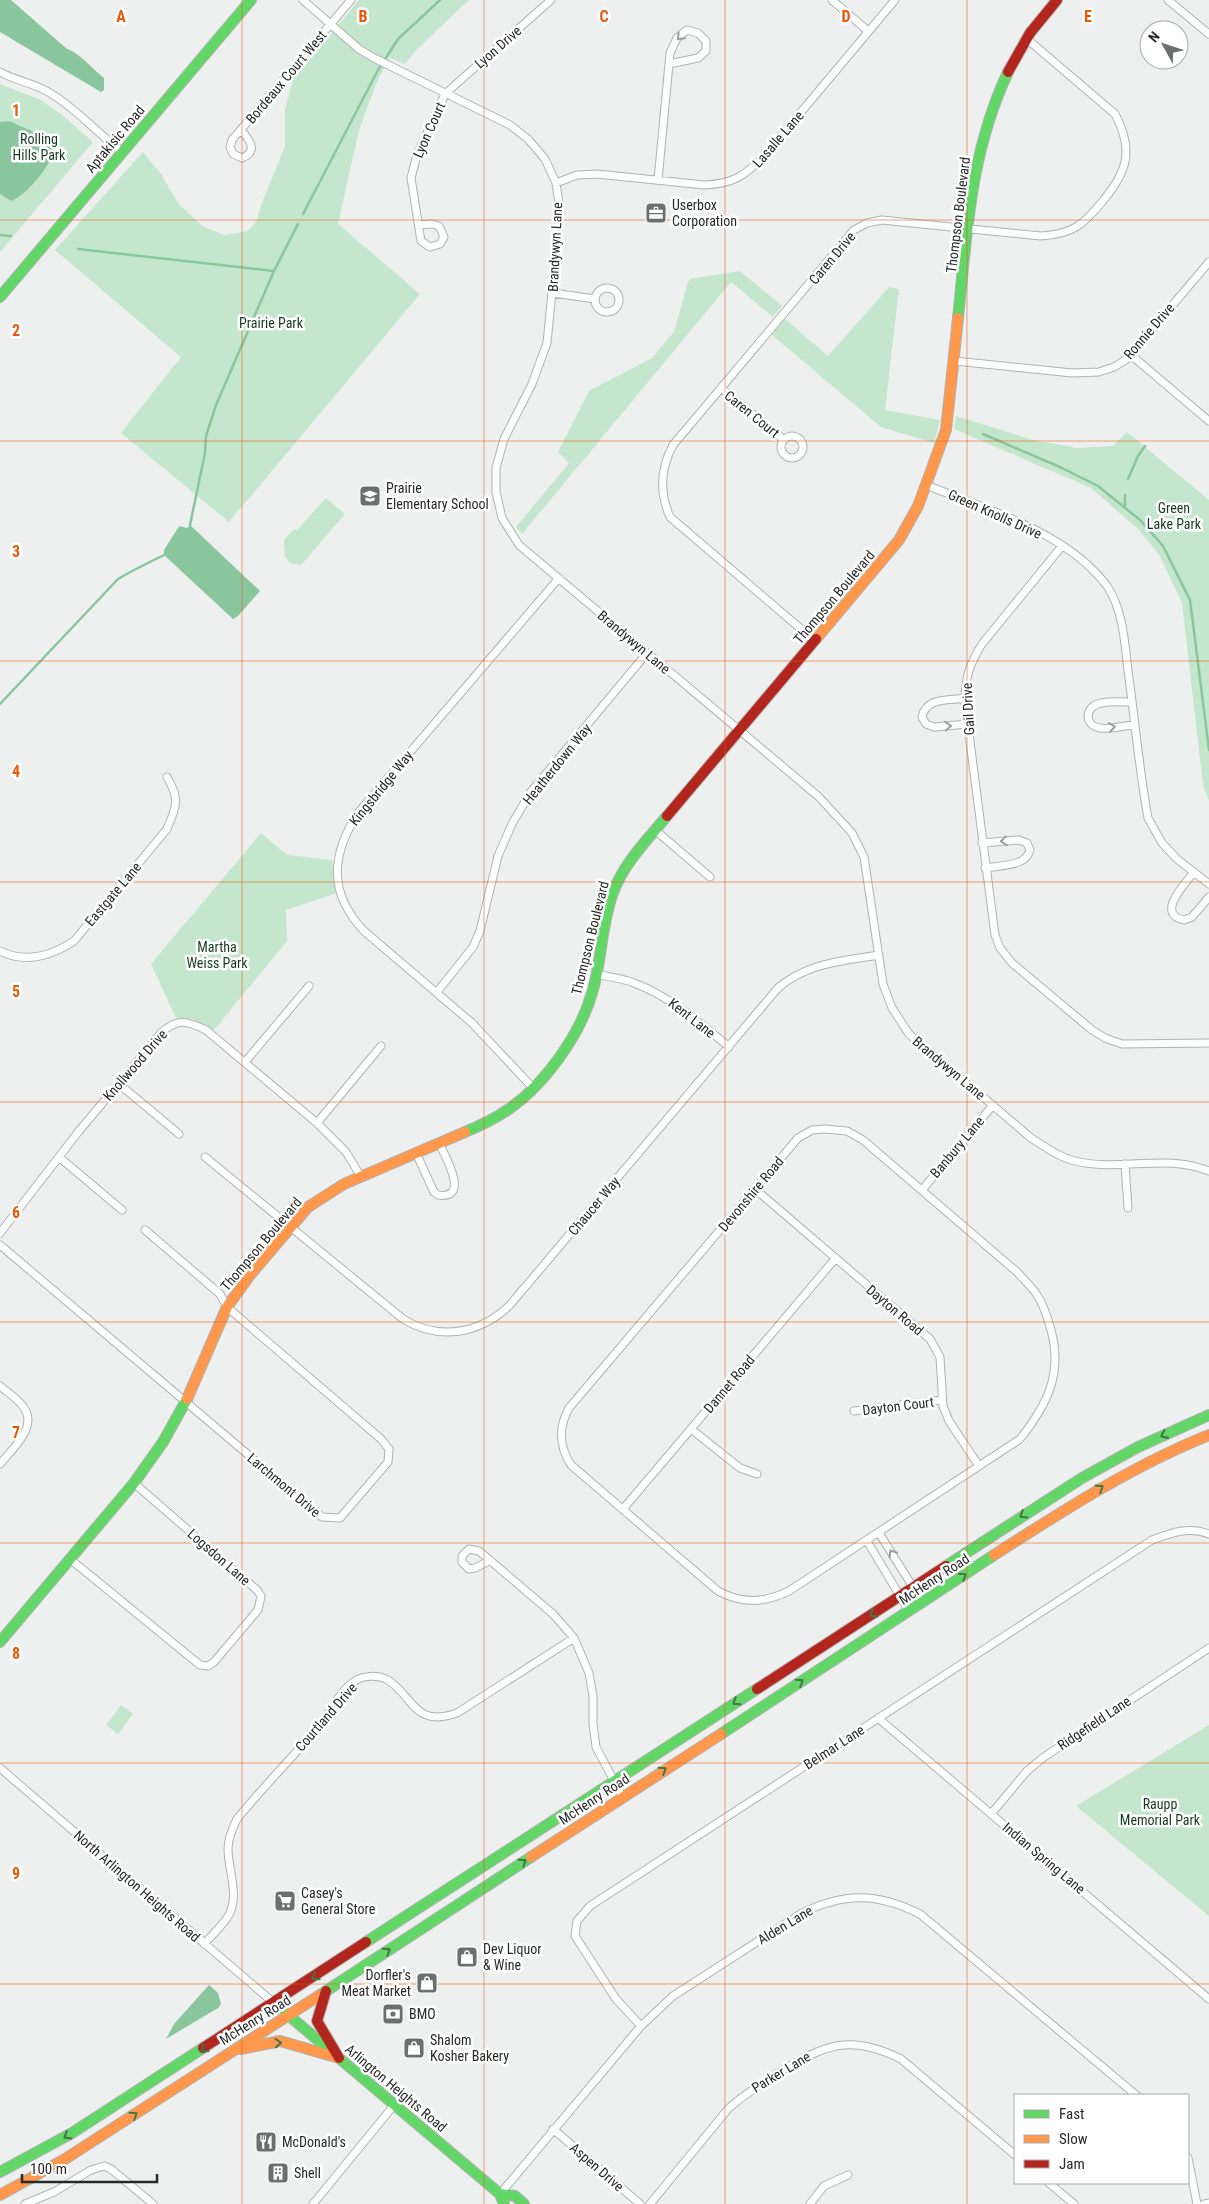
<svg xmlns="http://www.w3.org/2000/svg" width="1209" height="2204" font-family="'Roboto Condensed',sans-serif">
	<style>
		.green { fill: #c3e6cc }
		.water { fill: #89c69d }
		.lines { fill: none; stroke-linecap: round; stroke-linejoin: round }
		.stream { stroke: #89c69d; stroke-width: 2.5 }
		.street-casing { stroke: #b1b3b2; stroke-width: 9 }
		.fast-casing { stroke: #b1b3b2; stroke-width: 12 }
		.slow-casing { stroke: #b1b3b2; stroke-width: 12 }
		.jam-casing { stroke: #b1b3b2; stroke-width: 12 }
		.street { stroke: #fcfdfd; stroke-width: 7 }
		.fast { stroke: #63d668; stroke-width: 10 }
		.slow { stroke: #ff974d; stroke-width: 10 }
		.jam { stroke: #b3261e; stroke-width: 10 }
		.oneway { stroke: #9d9e9e }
		.oneway2 { stroke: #437745 }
		.grid { fill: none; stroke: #e8590c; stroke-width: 1; stroke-opacity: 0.55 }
		.labels { text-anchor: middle; stroke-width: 5; stroke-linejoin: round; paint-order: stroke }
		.street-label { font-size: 14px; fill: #282a29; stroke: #fff }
		.park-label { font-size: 14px; fill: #163a22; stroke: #fff }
		.poi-label { font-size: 14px; fill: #282a29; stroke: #fff; text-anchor: start }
		.grid-label { font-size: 16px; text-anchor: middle; font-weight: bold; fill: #e8590c; stroke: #fff; stroke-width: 5; stroke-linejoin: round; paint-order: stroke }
	</style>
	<rect width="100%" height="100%" fill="#eef0ef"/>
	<!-- green -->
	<path class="green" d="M359,0H469L417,49L405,64L390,58L378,79L359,130L338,224L420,294L229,522L121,433L181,357L55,250L143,152L161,174L178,203L202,226L225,235L248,231L256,222L262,203L285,146V109L293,80Z
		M0,84L41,100L62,115L93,142L0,252Z
		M740,271L782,306L773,317L731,282L522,534L516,527L569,463L558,452L589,391L652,358L674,332L689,279Z
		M889,287L899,289L885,410L940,420L934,443L881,427L772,335L785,319L828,356Z
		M956,416L1033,440L1077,448L1113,446L1127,432L1209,500V801L1203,785L1182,603L1159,554L1137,528L1091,488L954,429Z
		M326,498L345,514L301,565L290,563L285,557L284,540L294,529L297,530Z
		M261,833L287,855L332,860L337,893L286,910L287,941L213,1031L193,1019L176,1018L151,964Z
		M121,1705L133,1714L118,1734L106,1725Z
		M1209,1725V1916L1076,1806Z"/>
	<!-- water -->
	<path class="water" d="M0,0H11L67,49C77,51 94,70 104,78V90L101,92L0,32Z
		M9,121L36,133L54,144C57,160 26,196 11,201L0,194V122Z
		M190,525L260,591L238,616L233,619L164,555V550L178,528L180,526L187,528Z
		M209,1985L218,1993L221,2004L218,2008L166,2039L174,2024Z"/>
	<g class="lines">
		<!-- stream -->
		<path class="stream" d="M303,214L378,70L398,39L440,0
			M0,235L11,236
			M78,249L274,271
			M983,434L1062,468L1098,486L1140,520L1163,546L1190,600L1209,750
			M1128,479L1138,456L1145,446
			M1125,495V506
			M190,525L205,453L206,436L216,405L274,271L298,224
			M0,704L118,579C133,570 148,563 164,555"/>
		<!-- street casing -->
		<g class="street-casing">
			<path id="street" d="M303,0L359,49L374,58L510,125L528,139L545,159L556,183L560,211L547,343L532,384L504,439L496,468V492L502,518L519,545L819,797L852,833L864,857L883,984L892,1008L909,1034L1031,1138C1045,1147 1059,1157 1075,1161C1119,1172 1167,1153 1209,1171
				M832,0L868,31
				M1168,0L1209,34
				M0,72C16,81 34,83 50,93C77,109 97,133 122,152
				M241,130C249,139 259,151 242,158L233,154L230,147L232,140L351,0
				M658,180L670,53L677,38L687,30L698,33L706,41V51L698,58L669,64
				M556,183L577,175L597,174L704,185C733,184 745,176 765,155L895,0
				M419,225L432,224L439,226L444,237L440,244L430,247L421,241L411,178L417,155L445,94L551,0
				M595 300a12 12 0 1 1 24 0a12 12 0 1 1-24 0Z
				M553,293L595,299
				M1131,355L1209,421
				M955,361L1072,373L1099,372L1114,367L1127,359L1209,262
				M721,388L783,439
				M781 447a11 11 0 1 1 22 0a11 11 0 1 1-22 0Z
				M926,485C986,509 1067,532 1107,586C1123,609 1125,644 1128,671C1135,720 1139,769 1148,818L1162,843L1177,859L1209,884
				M1062,546L982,644C969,665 965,678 965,703L995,935L1000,948L1012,963L1092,1030L1105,1038L1122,1044L1209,1043
				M815,641L670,517C659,492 660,469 673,445L854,230L867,223L882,220L1041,236C1073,234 1083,225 1102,202C1128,171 1134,150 1115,114L1027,39
				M965,698C948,701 926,697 922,717L926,724L934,727L968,724
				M1132,702C1122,702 1111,701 1101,703C1085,706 1083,725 1100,728C1110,730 1124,725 1135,725
				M655,830L710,877
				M982,843L1019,840L1027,843L1030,850C1026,867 1000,865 985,868
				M1194,872C1185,884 1155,914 1184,920L1192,917L1209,897
				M0,951C26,964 51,956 74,941L167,829C177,806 180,799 167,777
				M596,974C608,977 622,978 634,983C671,997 699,1022 729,1047
				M437,992L473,947L480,931L498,856L512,824L530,793L647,653
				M245,1062L309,986
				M119,1084L179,1134
				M533,1088L472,1023L364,931C328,893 331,855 358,813L559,578
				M317,1123L381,1046
				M825,1129L847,1131L863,1140L1017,1272C1024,1280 1032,1287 1037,1295C1044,1305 1048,1319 1051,1330C1063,1374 1047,1405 1020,1439L789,1591C764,1603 742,1604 718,1591L571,1465C559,1446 558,1428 569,1408L798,1138L812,1130Z
				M416,1153L434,1192L438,1195C471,1200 445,1156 439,1143
				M59,1157L122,1210
				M205,1157L403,1319C439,1341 479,1334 509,1306L778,988C807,963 842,961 879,955
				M1125,1164L1128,1208
				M755,1189L930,1339L940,1357L943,1406L949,1421L979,1466
				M922,1190L993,1105
				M0,1233L79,1131L162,1032C179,1018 187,1021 206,1030L317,1123L346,1152L361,1177
				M0,1245L322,1517L340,1518L388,1462L389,1449L381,1439L227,1307L220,1294L145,1230
				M0,1386C7,1392 15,1397 21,1404C41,1425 13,1448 0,1464
				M854,1411L942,1400
				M691,1429L740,1468L757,1474
				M623,1509L835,1259
				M879,1533L923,1603
				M867,1541L909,1611
				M70,1559L200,1665L208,1666L214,1662L258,1610L261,1596L257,1590L134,1483
				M489,1561L475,1568L469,1569L462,1562V1556L469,1549L479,1551L553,1614L574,1638L589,1673L593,1696V1724L596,1747L622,1796
				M878,1718L1209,1999
				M0,1768L274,2003
				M991,1814L1027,1771L1044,1757L1209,1648
				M204,1944C211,1936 221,1927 227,1918C241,1898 228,1870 228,1849C228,1838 232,1829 237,1819C263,1787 293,1757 320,1725C332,1711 339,1691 355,1681C364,1675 378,1675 388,1680C414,1697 414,1728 457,1713L574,1638
				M641,2026L616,1999L575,1936L577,1921L590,1906L1152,1540C1171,1533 1189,1526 1209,1534
				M553,2129L640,2204
				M1188,2158L1197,2204
				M1049,2183L1074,2204
				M500,2194L641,2026L673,1996L802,1913C845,1892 878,1893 920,1914L1136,2095
				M25,2204L54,2192L91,2170L104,2166L111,2169L153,2204
				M313,2204L395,2104
				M650,2204L728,2109C743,2095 760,2085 778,2073C825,2045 849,2033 901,2059L1015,2155
				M810,2204L824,2186L848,2175
				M1204,2204L1209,2203"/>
		</g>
		<!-- fast casing -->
		<g class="fast-casing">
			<path id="fast" d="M0,297L251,0
				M958,318C967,232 970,153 1008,72
				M465,1132C480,1126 496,1118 509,1109C545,1084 580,1035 592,993C602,961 601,925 613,893C623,864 648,839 667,816
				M946,1566L1082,1478L1138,1447L1209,1415
				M0,1642L134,1483L163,1442L187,1399
				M721,1734L994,1555
				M366,1942L757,1689
				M320,1995L531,1857
				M274,2003L500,2194L504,2204
				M0,2172L72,2133L203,2048
				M500,2194L515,2196L524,2204"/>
		</g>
		<!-- slow casing -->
		<g class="slow-casing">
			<path id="slow" d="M816,639L899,540L918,506L946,430L958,318
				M187,1399L227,1307L250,1275L308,1207L344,1184L465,1132
				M994,1555C1064,1510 1132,1466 1209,1435
				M531,1857L721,1734
				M241,2049L280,2041L339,2058
				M0,2195L65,2159L320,1995"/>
		</g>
		<!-- jam casing -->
		<g class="jam-casing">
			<path id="jam" d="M1008,72L1030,33L1057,0
				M667,816L816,639
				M757,1689L946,1566
				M326,1991L317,2021L339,2058
				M203,2048L366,1942"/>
		</g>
		<!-- street -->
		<use href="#street" class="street"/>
		<!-- fast -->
		<use href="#fast" class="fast"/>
		<!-- slow -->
		<use href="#slow" class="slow"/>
		<!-- jam -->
		<use href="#jam" class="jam"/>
	</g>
	<!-- one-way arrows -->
	<defs><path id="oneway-chevron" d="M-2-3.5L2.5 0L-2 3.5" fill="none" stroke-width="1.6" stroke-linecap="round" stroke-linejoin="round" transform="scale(1.25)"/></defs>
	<g class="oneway">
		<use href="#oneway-chevron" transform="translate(680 37) rotate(135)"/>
		<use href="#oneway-chevron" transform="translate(948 726) rotate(-5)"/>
		<use href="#oneway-chevron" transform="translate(1112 727) rotate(-8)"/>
		<use href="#oneway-chevron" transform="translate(1004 841) rotate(174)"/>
		<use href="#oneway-chevron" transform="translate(892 1553) rotate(-122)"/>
	</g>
	<g class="oneway2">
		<use href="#oneway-chevron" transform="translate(1164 1435) rotate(155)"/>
		<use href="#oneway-chevron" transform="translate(1100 1488) rotate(-32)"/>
		<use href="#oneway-chevron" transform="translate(1023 1515) rotate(148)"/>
		<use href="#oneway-chevron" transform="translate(963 1576) rotate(-33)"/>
		<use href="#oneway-chevron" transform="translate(873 1614) rotate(147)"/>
		<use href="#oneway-chevron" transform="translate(800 1682) rotate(-33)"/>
		<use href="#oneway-chevron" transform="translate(736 1702) rotate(147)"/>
		<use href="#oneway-chevron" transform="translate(663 1770) rotate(-33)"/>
		<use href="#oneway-chevron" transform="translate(523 1862) rotate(-33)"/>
		<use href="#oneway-chevron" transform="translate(387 1951) rotate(-33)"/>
		<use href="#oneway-chevron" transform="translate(315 1977) rotate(147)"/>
		<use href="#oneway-chevron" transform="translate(278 2043) rotate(-2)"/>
		<use href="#oneway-chevron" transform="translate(204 2049) rotate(147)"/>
		<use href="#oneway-chevron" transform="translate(134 2115) rotate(-33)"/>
		<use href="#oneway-chevron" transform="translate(67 2136) rotate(149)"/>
	</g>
	<!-- grid -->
	<path class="grid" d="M242,0V2204M484,0V2204M725,0V2204M967,0V2204M0,220H1209M0,441H1209M0,661H1209M0,882H1209M0,1102H1209M0,1322H1209M0,1543H1209M0,1763H1209M0,1984H1209"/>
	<!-- icons -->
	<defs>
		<g id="office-square" transform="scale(1.125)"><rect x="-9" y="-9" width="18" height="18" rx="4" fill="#6d6f6e" stroke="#fff"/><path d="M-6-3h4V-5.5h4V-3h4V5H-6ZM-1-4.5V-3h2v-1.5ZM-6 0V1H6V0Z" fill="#fff"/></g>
		<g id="school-square" transform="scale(1.125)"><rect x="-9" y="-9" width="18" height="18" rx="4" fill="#6d6f6e" stroke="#fff"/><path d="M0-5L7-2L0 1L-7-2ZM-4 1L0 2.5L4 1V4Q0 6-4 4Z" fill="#fff"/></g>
		<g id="supermarket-square" transform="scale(1.125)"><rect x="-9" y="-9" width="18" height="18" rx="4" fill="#6d6f6e" stroke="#fff"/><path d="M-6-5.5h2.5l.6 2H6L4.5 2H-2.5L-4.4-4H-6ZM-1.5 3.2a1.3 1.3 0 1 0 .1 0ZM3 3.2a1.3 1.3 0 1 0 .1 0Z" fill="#fff"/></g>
		<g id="shop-square" transform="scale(1.125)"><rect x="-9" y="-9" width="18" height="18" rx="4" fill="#6d6f6e" stroke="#fff"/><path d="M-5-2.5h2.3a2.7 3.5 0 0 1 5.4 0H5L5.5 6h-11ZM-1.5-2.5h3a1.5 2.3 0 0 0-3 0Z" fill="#fff"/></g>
		<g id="bank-square" transform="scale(1.125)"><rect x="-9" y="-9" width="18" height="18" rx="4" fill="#6d6f6e" stroke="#fff"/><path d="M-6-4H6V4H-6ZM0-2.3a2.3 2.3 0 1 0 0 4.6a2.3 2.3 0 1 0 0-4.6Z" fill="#fff"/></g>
		<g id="restaurant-square" transform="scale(1.125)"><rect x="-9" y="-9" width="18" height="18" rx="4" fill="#6d6f6e" stroke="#fff"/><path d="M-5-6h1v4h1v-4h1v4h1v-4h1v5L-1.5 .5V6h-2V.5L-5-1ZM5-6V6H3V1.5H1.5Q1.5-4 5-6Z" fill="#fff"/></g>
		<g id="building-square" transform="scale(1.125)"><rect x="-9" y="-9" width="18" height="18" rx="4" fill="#6d6f6e" stroke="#fff"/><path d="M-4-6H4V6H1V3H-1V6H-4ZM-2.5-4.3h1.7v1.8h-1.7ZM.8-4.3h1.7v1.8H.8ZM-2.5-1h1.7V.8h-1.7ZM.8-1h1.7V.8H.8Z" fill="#fff"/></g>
	</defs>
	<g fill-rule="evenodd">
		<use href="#office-square" x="656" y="213"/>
		<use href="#school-square" x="370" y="496"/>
		<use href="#supermarket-square" x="285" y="1901"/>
		<use href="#shop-square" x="467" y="1957"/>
		<use href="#shop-square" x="427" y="1983"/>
		<use href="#bank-square" x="393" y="2014"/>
		<use href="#shop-square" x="414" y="2048"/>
		<use href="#restaurant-square" x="266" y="2142"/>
		<use href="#building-square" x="278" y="2173"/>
	</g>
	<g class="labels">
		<!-- street labels -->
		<g class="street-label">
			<text transform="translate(498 47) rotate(-41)" y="5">Lyon Drive</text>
			<text transform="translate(286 77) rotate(-50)" y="5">Bordeaux Court West</text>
			<text transform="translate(429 130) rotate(-66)" y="5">Lyon Court</text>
			<text transform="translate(115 139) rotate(-50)" y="5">Aptakisic Road</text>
			<text transform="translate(778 139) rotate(-49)" y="5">Lasalle Lane</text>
			<text transform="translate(958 215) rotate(-83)" y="5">Thompson Boulevard</text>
			<text transform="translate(555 247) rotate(-87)" y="5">Brandywyn Lane</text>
			<text transform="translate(832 258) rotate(-50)" y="5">Caren Drive</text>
			<text transform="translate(1149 331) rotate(-49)" y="5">Ronnie Drive</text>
			<text transform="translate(752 414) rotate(39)" y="5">Caren Court</text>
			<text transform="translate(995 514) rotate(24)" y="5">Green Knolls Drive</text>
			<text transform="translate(834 597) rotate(-50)" y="5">Thompson Boulevard</text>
			<text transform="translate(634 642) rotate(40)" y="5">Brandywyn Lane</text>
			<text transform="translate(968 709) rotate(-93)" y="5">Gail Drive</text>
			<text transform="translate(557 764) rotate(-51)" y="5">Heatherdown Way</text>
			<text transform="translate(381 788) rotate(-51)" y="5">Kingsbridge Way</text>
			<text transform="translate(113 894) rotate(-50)" y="5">Eastgate Lane</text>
			<text transform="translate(590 938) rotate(-76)" y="5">Thompson Boulevard</text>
			<text transform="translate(692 1018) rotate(38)" y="5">Kent Lane</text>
			<text transform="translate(135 1065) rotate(-49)" y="5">Knollwood Drive</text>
			<text transform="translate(949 1068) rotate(40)" y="5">Brandywyn Lane</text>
			<text transform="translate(957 1147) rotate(-50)" y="5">Banbury Lane</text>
			<text transform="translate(751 1194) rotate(-50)" y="5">Devonshire Road</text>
			<text transform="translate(594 1206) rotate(-50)" y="5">Chaucer Way</text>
			<text transform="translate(261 1244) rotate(-50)" y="5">Thompson Boulevard</text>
			<text transform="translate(895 1310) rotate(40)" y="5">Dayton Road</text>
			<text transform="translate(729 1384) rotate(-50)" y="5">Dannet Road</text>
			<text transform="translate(898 1406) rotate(-7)" y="5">Dayton Court</text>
			<text transform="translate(284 1485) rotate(40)" y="5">Larchmont Drive</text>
			<text transform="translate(219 1557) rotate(41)" y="5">Logsdon Lane</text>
			<text transform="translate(934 1579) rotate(-33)" y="5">McHenry Road</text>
			<text transform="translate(326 1717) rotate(-49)" y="5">Courtland Drive</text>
			<text transform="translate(1094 1723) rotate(-34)" y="5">Ridgefield Lane</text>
			<text transform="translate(834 1747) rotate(-33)" y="5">Belmar Lane</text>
			<text transform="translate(594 1799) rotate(-33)" y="5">McHenry Road</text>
			<text transform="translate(1044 1858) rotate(40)" y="5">Indian Spring Lane</text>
			<text transform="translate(137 1886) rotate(41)" y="5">North Arlington Heights Road</text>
			<text transform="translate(785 1925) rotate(-31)" y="5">Alden Lane</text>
			<text transform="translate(255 2020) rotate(-32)" y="5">McHenry Road</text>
			<text transform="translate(781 2072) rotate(-31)" y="5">Parker Lane</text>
			<text transform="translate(396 2088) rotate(40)" y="5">Arlington Heights Road</text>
			<text transform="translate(597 2167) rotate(41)" y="5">Aspen Drive</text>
		</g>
		<!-- park labels -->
		<g class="park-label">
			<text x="39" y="144">Rolling<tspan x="39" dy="16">Hills Park</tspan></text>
			<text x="271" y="328">Prairie Park</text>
			<text x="1174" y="513">Green<tspan x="1174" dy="16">Lake Park</tspan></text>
			<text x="217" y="952">Martha<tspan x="217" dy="16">Weiss Park</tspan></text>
			<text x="1160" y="1809">Raupp<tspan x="1160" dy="16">Memorial Park</tspan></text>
		</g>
		<!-- poi labels -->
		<g class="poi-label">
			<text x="672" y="210">Userbox<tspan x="672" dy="16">Corporation</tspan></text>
			<text x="386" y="493">Prairie<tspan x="386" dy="16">Elementary School</tspan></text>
			<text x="301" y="1898">Casey's<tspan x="301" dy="16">General Store</tspan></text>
			<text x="483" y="1954">Dev Liquor<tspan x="483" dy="16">&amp; Wine</tspan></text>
			<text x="411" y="1980" text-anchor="end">Dorfler's<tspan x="411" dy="16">Meat Market</tspan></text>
			<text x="409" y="2019">BMO</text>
			<text x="430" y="2045">Shalom<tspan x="430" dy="16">Kosher Bakery</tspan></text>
			<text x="282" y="2147">McDonald's</text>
			<text x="294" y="2178">Shell</text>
		</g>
	</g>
	<g class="grid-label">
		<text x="121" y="22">A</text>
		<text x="363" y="22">B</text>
		<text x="604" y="22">C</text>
		<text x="846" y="22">D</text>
		<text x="1088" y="22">E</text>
		<text x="16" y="116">1</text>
		<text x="16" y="336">2</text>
		<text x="16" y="557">3</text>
		<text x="16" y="777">4</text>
		<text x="16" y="997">5</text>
		<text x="16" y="1218">6</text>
		<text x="16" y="1438">7</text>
		<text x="16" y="1659">8</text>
		<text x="16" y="1879">9</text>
	</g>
	<!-- legend -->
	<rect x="1014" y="2094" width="175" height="90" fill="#ffffff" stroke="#a9aaa9"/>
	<rect x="1024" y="2110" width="25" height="8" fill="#63d668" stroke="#a9aaa9"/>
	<text x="1059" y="2119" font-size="15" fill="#282a29">Fast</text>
	<rect x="1024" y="2135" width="25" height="8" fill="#ff974d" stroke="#a9aaa9"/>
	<text x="1059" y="2144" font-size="15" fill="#282a29">Slow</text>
	<rect x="1024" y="2160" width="25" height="8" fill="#b3261e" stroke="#a9aaa9"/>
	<text x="1059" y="2169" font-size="15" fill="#282a29">Jam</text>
	<!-- north arrow -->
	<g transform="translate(1164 45) rotate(310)"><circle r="24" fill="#ffffff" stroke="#a9aaa9"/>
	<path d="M0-4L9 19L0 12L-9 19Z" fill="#6d6f6e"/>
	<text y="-8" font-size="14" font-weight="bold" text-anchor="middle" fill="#282a29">N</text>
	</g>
	<!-- scale -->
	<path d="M22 2174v8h135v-8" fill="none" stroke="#282a29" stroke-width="2.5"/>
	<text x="30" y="2174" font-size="15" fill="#282a29" stroke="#ffffff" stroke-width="4" paint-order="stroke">100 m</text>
</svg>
